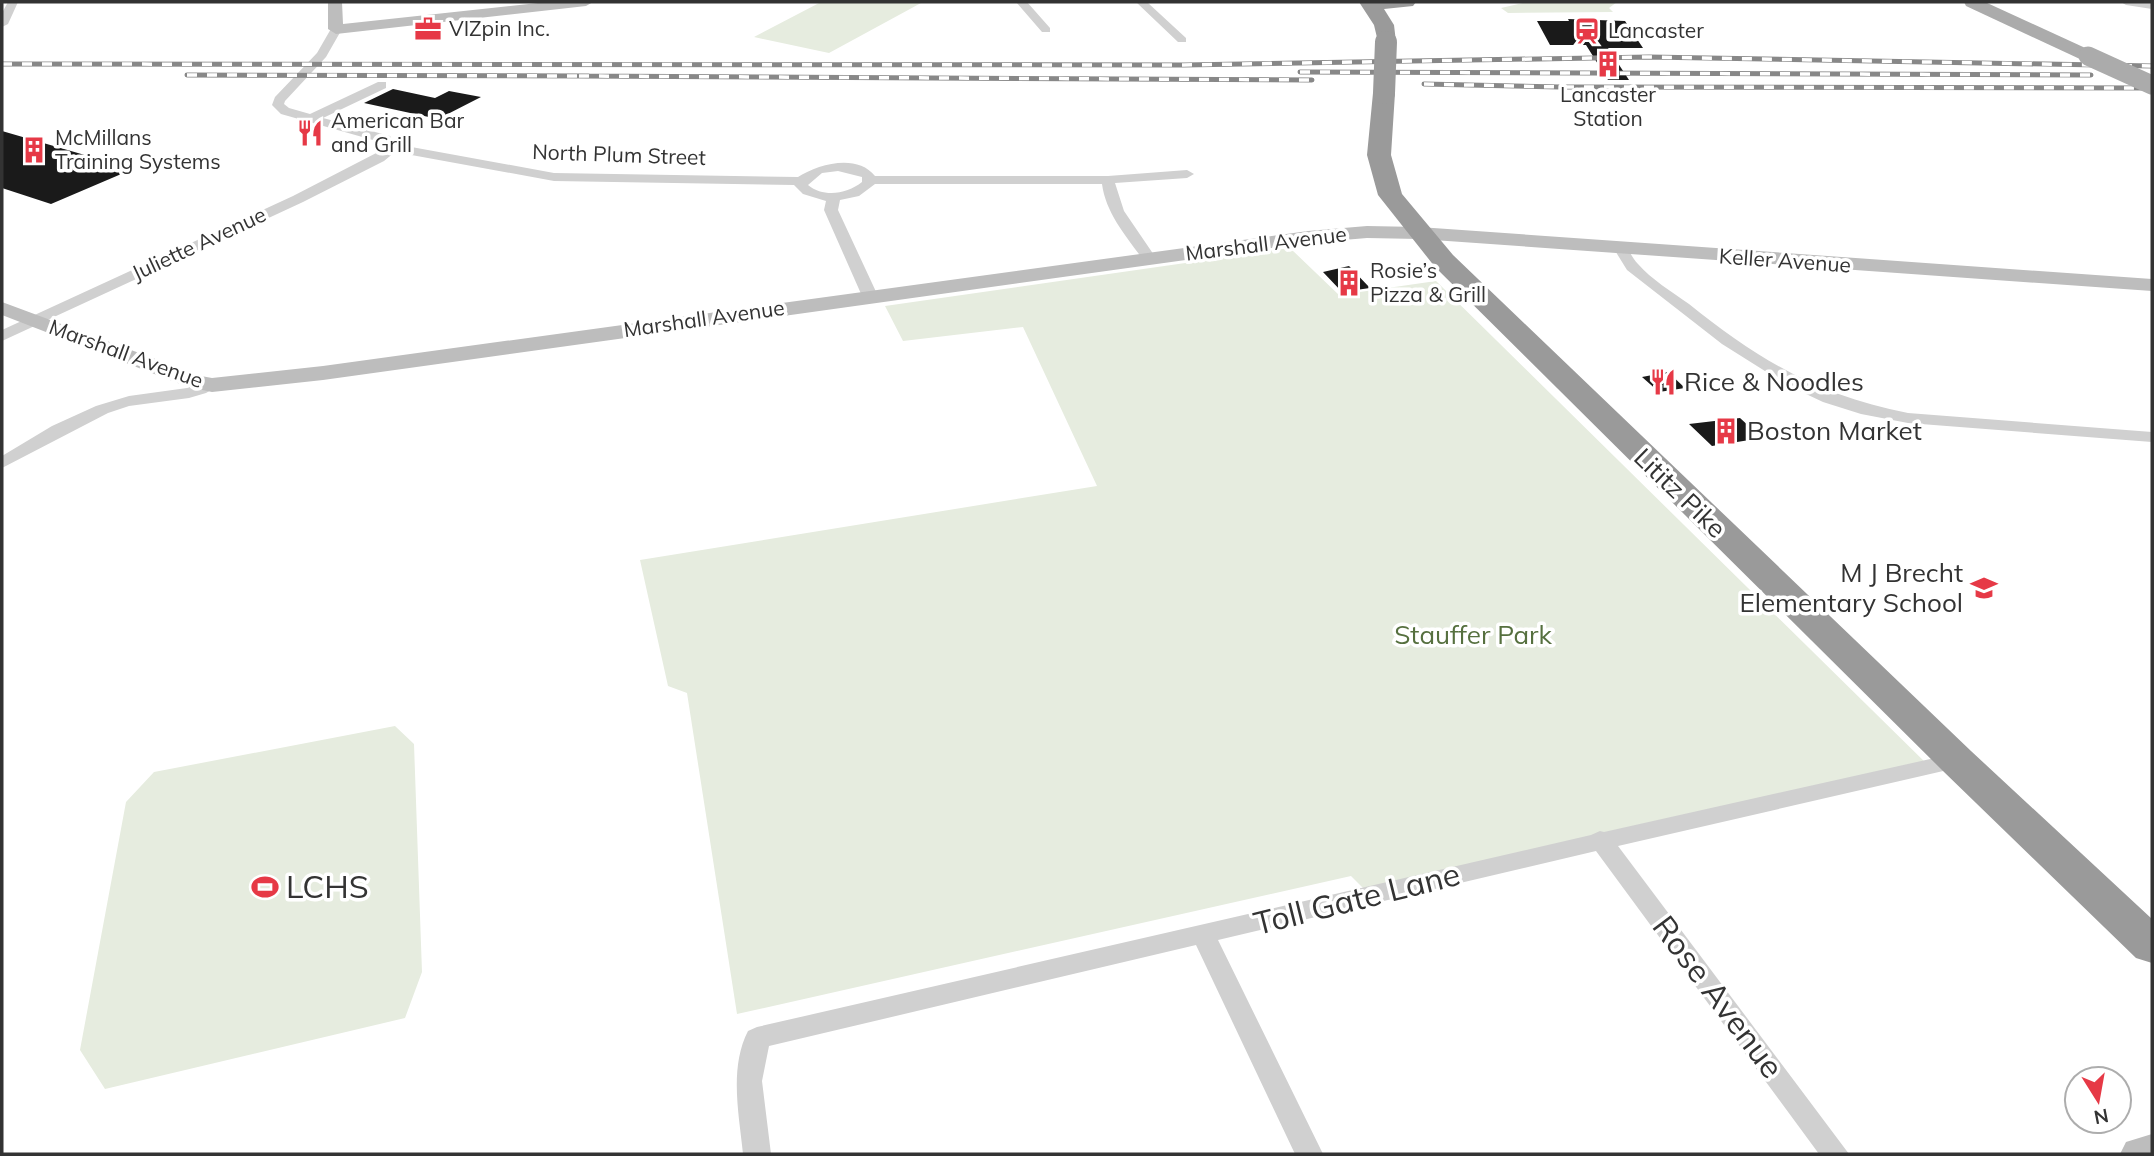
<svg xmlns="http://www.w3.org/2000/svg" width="2154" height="1156" font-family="Mulish,sans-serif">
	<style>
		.green { fill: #e6ecdf }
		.building { fill: #1a1a1a }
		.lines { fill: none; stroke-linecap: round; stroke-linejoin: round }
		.street { fill: #d0d0d0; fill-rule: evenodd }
		.secondary { fill: #bdbdbd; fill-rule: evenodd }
		.primary { fill: #ababab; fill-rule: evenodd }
		.highway { fill: #9a9a9a; fill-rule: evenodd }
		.rail-casing { stroke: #888; stroke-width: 5 }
		.rail { stroke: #fff; stroke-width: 3.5; stroke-dasharray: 10; stroke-linecap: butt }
		.primary-bridge { stroke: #ababab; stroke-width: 19 }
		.highway-bridge { stroke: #9a9a9a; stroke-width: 22 }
		.labels { text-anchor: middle; stroke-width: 7; stroke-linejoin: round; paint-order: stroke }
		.far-poi-label { font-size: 21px; fill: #333; stroke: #fff; text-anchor: start }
		.far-street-label { font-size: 21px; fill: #333; stroke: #fff }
		.poi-label { font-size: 26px; fill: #333; stroke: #fff; text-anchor: start }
		.street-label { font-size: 26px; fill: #333; stroke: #fff }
		.park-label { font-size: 26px; fill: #56703f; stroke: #fff }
		.near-poi-label { font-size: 32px; fill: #333; stroke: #fff; text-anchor: start }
		.near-street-label { font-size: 32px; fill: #333; stroke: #fff }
	</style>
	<rect width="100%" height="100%" fill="#fff"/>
	<!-- green -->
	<path class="green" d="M821,2H915L921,3L829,53L754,37Z
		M1527,2H1617L1609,8L1613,12L1508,13L1501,8Z
		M1290,248L1339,295L1436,281L1930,767L1370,895L1351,876L737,1014L687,693L668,686L640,560L1097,486L1023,327L903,341L885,306Z
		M395,726L414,744L422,972L405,1018L105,1089L80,1050L126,802L154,772Z"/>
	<!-- building -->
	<path class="building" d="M1568,19L1625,21L1643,48H1608L1629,80H1608L1586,45H1550L1537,21H1569Z
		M393,89L435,98L449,91L481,97L438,119L364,103Z
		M2,131L133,169L51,204L2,188Z
		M1349,266L1370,288L1342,292L1323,272Z
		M1668,372L1685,388L1659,392L1642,377Z
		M1740,418L1762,438L1712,446L1689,424Z"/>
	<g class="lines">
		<!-- street -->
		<path class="street" d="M8,2H18L8,24L2,27V13Z
			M1016,2H1027L1050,28V32H1042Z
			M1136,2H1147L1186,38V42H1178Z
			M2121,2L2152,3V9L2126,5Z
			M332,27L342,29L326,57L285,101L284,104L289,108L310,114L378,82H386V88L323,118L390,136L395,144L554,173L798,177C818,164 857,153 875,176H1108L1187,170L1194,174L1187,178L1115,183L1124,211L1156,258L1149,262L1144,261C1127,237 1106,214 1102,184H875L859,196L840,200L838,210L878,296L870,301L862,296L824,210L826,201L803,194L794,185L554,181L395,152L384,161L303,202L2,341V330L293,196L384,149L380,142L281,114L272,105L275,97L317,53ZM838,171L862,177V182C847,194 824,198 808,185L822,173Z
			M1621,245L1626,246C1630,252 1633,259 1638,264C1651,279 1672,292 1689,304C1759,360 1819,396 1908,413L2152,432V442L1908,423L1861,414L1823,402L1787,385L1722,344L1627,270L1614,249Z
			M212,380L220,385L206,393L189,398L129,406L108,413L2,468V456L52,426L96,406L129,396L187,388Z
			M1957,753L1965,756L1968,761L1965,766L1618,846L1849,1154H1819L1596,851L1218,940L1323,1154H1295L1196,945L769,1046L762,1081L771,1154H743C739,1114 729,1068 748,1031L757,1027L1591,835L1600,831L1604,832Z"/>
		<!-- secondary -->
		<path class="secondary" d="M328,2H342L343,24L547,2H593L586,6L336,34L328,29Z
			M1367,226L1419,227L2152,279V291L1419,239L1367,238L1308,243L323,380L212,392L188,387L2,315V302L201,376L212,378L323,366L1308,231Z
			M2152,1134V1154H2120L2126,1142Z"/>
		<!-- primary -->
		<path class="primary" d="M1964,2H1985L2094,52L2097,56L2094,60H2082L1966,6Z"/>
		<!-- highway -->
		<path class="highway" d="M1359,2H1416L1413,6L1384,9L1394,25L1396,42L1393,46H1379L1374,25Z
			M1384,86L1392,88L1395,93L1391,155L1402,194L1453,255L1971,751L2152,919V963L2136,958L1943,771L1435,267L1378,195L1367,155L1373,93L1376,88Z"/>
		<!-- rail casing -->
		<g class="rail-casing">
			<path id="rail" d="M2,64L1184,65L1649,57L2152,66
				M1300,72L2091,75
				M187,75L589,76
				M579,76L1312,80
				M1424,84L1560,87L2152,88"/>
		</g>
		<!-- rail -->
		<use href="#rail" class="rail"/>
		<!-- primary-bridge -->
		<path class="primary-bridge" d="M2088,56L2152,85"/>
		<!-- highway-bridge -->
		<path class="highway-bridge" d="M1384,93L1386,42"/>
	</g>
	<!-- icons -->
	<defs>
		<g id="office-bare" transform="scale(2.1)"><path d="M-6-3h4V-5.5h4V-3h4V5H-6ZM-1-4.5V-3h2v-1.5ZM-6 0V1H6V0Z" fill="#e63946" stroke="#fff" stroke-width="2.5" paint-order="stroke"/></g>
		<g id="station-bare" transform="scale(2.1)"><path d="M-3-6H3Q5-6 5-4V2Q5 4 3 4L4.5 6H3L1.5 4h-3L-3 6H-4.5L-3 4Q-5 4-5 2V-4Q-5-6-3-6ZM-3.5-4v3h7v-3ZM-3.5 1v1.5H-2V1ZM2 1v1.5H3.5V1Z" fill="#e63946" stroke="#fff" stroke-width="2.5" paint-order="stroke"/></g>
		<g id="building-bare" transform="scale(2.1)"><path d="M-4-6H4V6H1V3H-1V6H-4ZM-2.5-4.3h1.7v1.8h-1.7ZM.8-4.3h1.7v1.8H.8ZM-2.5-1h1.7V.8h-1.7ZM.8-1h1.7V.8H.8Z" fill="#e63946" stroke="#fff" stroke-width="2.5" paint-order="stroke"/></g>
		<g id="restaurant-bare" transform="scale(2.1)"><path d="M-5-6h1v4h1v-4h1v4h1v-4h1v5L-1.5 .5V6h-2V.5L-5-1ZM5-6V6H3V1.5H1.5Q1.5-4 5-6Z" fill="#e63946" stroke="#fff" stroke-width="2.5" paint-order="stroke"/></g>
		<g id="school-bare" transform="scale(2.1)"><path d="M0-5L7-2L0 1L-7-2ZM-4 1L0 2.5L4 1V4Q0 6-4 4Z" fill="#e63946" stroke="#fff" stroke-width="2.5" paint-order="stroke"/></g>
		<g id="stadium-bare" transform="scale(2.1)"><path d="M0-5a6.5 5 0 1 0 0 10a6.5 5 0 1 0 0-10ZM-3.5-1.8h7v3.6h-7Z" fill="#e63946" stroke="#fff" stroke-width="2.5" paint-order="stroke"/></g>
	</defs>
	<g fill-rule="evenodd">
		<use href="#office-bare" x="428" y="29"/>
		<use href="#station-bare" x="1587" y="31"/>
		<use href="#building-bare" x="1608" y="64"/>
		<use href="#restaurant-bare" x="310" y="133"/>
		<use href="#building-bare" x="34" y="150"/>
		<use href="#building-bare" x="1349" y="283"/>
		<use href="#restaurant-bare" x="1663" y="382"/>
		<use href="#building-bare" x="1726" y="431"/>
		<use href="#school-bare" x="1984" y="588"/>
		<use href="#stadium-bare" x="265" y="887"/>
	</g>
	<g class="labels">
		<!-- far-poi labels -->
		<g class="far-poi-label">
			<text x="449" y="36">VIZpin Inc.</text>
			<text x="1608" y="38">Lancaster</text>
			<text x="1608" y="102" text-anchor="middle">Lancaster<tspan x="1608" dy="24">Station</tspan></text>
			<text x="331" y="128">American Bar<tspan x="331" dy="24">and Grill</tspan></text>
			<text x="55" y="145">McMillans<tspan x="55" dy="24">Training Systems</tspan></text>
			<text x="1370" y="278">Rosie’s<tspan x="1370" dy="24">Pizza &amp; Grill</tspan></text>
		</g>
		<!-- far-street labels -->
		<g class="far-street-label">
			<text transform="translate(619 155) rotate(2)" y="7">North Plum Street</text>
			<text transform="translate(199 244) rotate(-25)" y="7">Juliette Avenue</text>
			<text transform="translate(1266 244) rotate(-7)" y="7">Marshall Avenue</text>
			<text transform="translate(1785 261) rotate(4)" y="7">Keller Avenue</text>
			<text transform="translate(704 319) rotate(-8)" y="7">Marshall Avenue</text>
			<text transform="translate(126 354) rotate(20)" y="7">Marshall Avenue</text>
		</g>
		<!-- poi labels -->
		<g class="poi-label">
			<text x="1684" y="391">Rice &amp; Noodles</text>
			<text x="1747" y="440">Boston Market</text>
			<text x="1963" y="582" text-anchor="end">M J Brecht<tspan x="1963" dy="30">Elementary School</tspan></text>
		</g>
		<!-- street labels -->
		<g class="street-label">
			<text transform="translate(1680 493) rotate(44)" y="9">Lititz Pike</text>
		</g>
		<!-- park labels -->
		<g class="park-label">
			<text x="1473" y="644">Stauffer Park</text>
		</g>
		<!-- near-poi labels -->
		<g class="near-poi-label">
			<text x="286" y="898">LCHS</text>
		</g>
		<!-- near-street labels -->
		<g class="near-street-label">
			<text transform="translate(1357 899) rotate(-14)" y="11">Toll Gate Lane</text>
			<text transform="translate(1718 997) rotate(53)" y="11">Rose Avenue</text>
		</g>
	</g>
	<!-- border -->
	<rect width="2154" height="1156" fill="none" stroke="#333333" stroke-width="7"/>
	<!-- north arrow -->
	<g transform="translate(2098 1100) rotate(169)"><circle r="33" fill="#ffffff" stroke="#adadad" stroke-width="2"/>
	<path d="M0-5L12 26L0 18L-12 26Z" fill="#e63946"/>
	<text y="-10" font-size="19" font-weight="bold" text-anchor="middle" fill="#333333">N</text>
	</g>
</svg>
